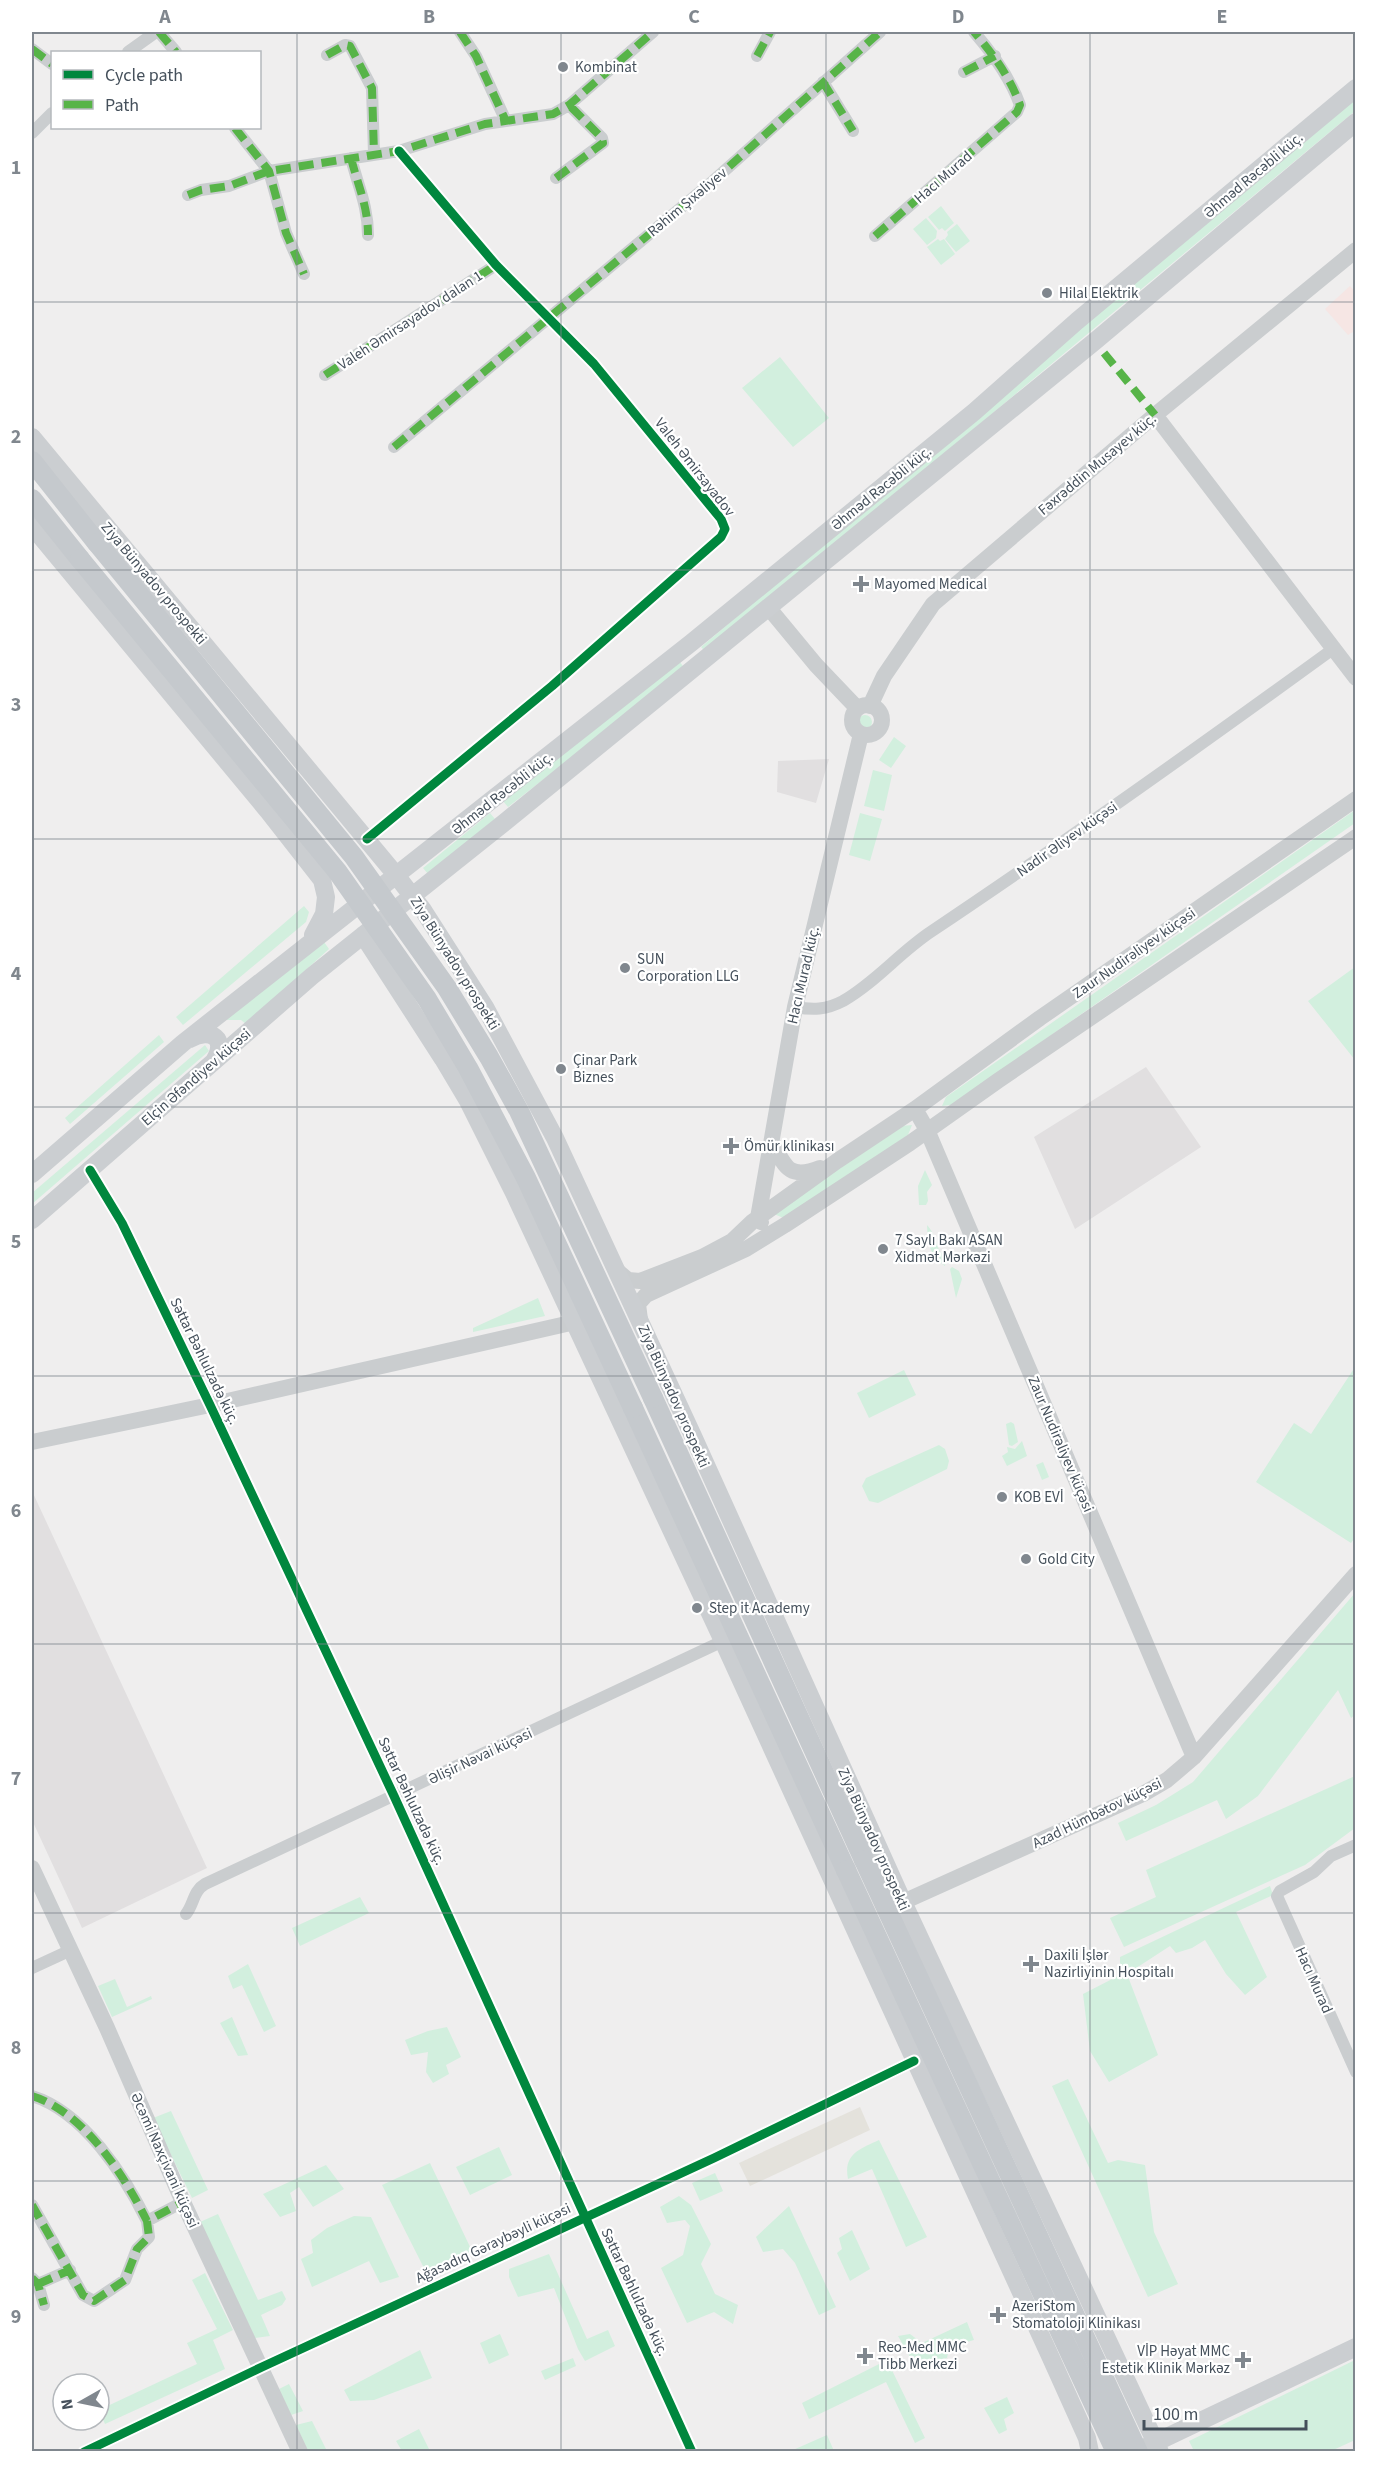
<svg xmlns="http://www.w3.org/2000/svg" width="1387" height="2483" font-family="'Source Sans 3',sans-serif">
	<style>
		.commercial { fill: #e4e2dc }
		.education { fill: #e1dfe0 }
		.medical { fill: #f6e6e4 }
		.green { fill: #d2efde }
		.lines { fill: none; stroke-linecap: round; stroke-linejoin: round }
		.minor { stroke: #cacdcf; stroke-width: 12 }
		.tertiary { stroke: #cacdcf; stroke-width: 16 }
		.secondary { stroke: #cbced1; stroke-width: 18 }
		.primary { stroke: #c5c9cd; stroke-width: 20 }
		.primary-bridge { stroke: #c5c9cd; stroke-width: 20 }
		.quiet { stroke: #57b448; stroke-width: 8; stroke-dasharray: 15 8; stroke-linecap: butt }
		.cycleway-casing { stroke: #fff; stroke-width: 13 }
		.cycleway { stroke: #00873e; stroke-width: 9 }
		.grid { fill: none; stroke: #80878e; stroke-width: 1.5; stroke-opacity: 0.55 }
		.poi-dot { fill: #80878e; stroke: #fff; stroke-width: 2 }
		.labels { text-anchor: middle; stroke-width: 4.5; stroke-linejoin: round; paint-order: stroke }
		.poi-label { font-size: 15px; fill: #45505b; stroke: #fff; text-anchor: start }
		.street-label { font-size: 15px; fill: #45505b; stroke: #fff }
		.neatline { fill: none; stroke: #80878e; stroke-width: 2 }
		.grid-label { font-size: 20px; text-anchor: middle; font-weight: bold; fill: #80878e }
	</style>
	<rect width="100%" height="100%" fill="#efeeee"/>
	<!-- commercial -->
	<path class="commercial" d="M860,2107L870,2130L750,2186L739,2163Z"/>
	<!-- education -->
	<path class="education" d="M829,759L816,803L777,792L778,761Z
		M1146,1067L1201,1147L1075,1229L1034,1137Z
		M32,1491L207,1868L82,1928L32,1820Z"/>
	<!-- medical -->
	<path class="medical" d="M1350,286L1355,292L1356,330L1348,335L1325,309Z"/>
	<!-- green -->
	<path class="green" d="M1355,95V111L706,652L701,647Z
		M941,206L954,223L945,231L942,228L939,230L928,217Z
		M926,218L937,231L936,238L927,245L913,229Z
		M957,224L970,241L956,252L945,239L948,235L947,232Z
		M938,239L940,241L944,239L955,254L941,265L927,247Z
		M780,357L829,418L793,447L742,388Z
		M680,662L685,669L508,807L503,801Z
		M858 722a7 7 0 1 1 14 0a7 7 0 1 1-14 0Z
		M894,737L906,746L891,768L879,760Z
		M873,770L892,775L884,811L864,806Z
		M1355,810V823L951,1105L942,1106L946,1097Z
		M490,813L495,819L428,874L423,868Z
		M860,813L882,819L870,861L849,855Z
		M304,906L309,912L306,922L183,1025L176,1017Z
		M324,942L329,949L246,1024L241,1020H225Z
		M1355,967V1060L1308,1001Z
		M159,1035L164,1042L70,1124L65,1118Z
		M205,1045L209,1051L32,1204V1193Z
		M912,1125L908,1135L787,1217H781L772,1213L901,1126Z
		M925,1170L932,1185L927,1192L928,1201L926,1205H919L918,1186Z
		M927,1225C937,1236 933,1246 946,1258L945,1266C929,1254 928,1244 927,1225Z
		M952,1267L959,1271L962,1279L956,1298L950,1269Z
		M538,1298L545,1316L473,1332V1328Z
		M1355,1367L1356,1536L1351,1543L1256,1482L1294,1423L1311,1434Z
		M904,1370L916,1395L869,1418L857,1393Z
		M1011,1422L1014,1424L1018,1442L1012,1446L1009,1445L1006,1424Z
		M1022,1441L1027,1456L1007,1466L1002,1456L1008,1452L1007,1447L1015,1449Z
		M939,1445L945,1449L949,1461L947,1469L878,1503L869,1501L862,1486L866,1478Z
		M1043,1462L1049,1477L1042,1480L1036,1465Z
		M1355,1593V1715L1351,1718L1338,1690L1258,1796L1226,1819L1217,1800L1126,1841L1118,1823L1156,1805L1193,1782Z
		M1355,1776V1828L1305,1865L1124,1947L1110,1918L1156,1897L1146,1870Z
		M1270,1886L1273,1895L1236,1912L1267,1977L1245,1995L1226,1974L1205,1940L1192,1948L1176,1953L1170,1946L1127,1974L1158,2055L1109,2082L1090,2051L1083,1994L1120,1975V1957Z
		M360,1897L369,1913L300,1946L292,1928Z
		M248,1964L276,2026L264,2032L242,1985L233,1989L228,1976Z
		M115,1979L127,2007L151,1996L152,1999L112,2017L98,1986Z
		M232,2017L248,2055L238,2056L220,2023Z
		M447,2027L461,2057L446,2065L449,2074L433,2083L426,2072L428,2052L411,2055L405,2040L428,2031Z
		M1068,2079L1108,2163L1118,2160L1145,2165L1154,2232L1178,2284L1148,2297L1052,2086Z
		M171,2111L208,2190L192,2198L153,2118Z
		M879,2140L927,2237L906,2247L872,2169L848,2179C843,2154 860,2149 879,2140Z
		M499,2147L512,2175L470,2195L456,2167Z
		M430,2163L472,2251L426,2272L382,2185Z
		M326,2165L344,2189L313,2207L299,2187L290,2193L296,2211L280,2217L263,2194Z
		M715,2173L723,2191L700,2201L692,2183Z
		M679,2196L691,2205L711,2244L701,2264L715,2294L738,2305L733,2324L714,2312L687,2323L661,2268L683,2255L690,2226L685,2220L667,2223L660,2207Z
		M789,2206L836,2307L819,2315L795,2263L783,2249L763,2252L756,2237Z
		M218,2214L258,2300L282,2291L286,2299L282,2305L261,2315L270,2336L255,2338L200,2222Z
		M354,2216L371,2217L399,2277L380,2283L369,2261L312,2287L301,2259L313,2253L311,2240L327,2228Z
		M852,2230L870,2269L850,2281L837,2253L842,2249L839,2238Z
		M549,2254L587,2339L608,2330L615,2346L585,2361L578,2349L554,2288L518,2297L509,2277V2269Z
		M205,2273L233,2330L213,2340L225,2369L105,2424L99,2410L197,2364L187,2343L217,2329L192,2280Z
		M967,2322L974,2340L949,2347L947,2358L914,2364L898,2336L910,2334L922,2343Z
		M500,2334L509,2355L489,2364L480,2343Z
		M420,2350L432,2378L374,2400L350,2401L344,2390Z
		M573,2358L576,2366L545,2380L541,2371Z
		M887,2360L925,2438L915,2443L886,2382L809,2419L802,2403Z
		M1355,2360V2440L1331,2451H1194L1189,2441Z
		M289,2384L303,2411L291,2415L279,2389Z
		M1007,2397L1014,2413L1004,2419L1007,2430L999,2434L984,2408Z
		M312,2421L327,2451H308L296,2425Z
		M419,2429L430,2451H402L396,2441Z
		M827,2435L834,2451H793V2450Z"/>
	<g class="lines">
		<!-- minor -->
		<path class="minor" d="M159,32L176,52
			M460,32L476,56L505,119
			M32,49L52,64
			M128,52L156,32
			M327,55L345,45L350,46L372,88L374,154
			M757,56L770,32
			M964,72L995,56
			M823,82L853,131
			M235,128L269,171L286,233L304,274
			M32,133L52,113
			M351,158C358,186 368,206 368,235
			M556,178L603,143L602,138L569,105
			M188,195L201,190L229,186L269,171L399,151L485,124L553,114L569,105L653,32
			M875,236L1017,112L1020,105C1010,77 993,54 974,32
			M325,375L496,265
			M394,447L713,181L880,32
			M367,839L552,686L721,537L725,529L721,519L594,364L496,265L399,151
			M795,1007C813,1010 826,1010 843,1001C876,982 900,952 932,931C1068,840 1201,745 1333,649
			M90,1170L122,1223L210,1405L394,1796L692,2452
			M1356,1845L1331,1856L1314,1872L1280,1891L1277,1896L1356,2072
			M186,1914C194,1904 193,1891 205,1884L723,1641
			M32,1968L71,1950
			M32,2096C84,2112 124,2175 147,2221
			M32,2205L83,2295L94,2301L125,2280L137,2249L149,2237L147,2221L183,2202
			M32,2278L38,2284L44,2305
			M38,2284L70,2270
			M84,2452L262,2367L714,2158L914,2061"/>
		<!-- tertiary -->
		<path class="tertiary" d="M1155,415L1356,678
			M768,607L816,665L857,708
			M852 720a15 15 0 1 1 30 0a15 15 0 1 1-30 0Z
			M870,706L884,676L933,604L1155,415L1356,250
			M915,1109L927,1130L1194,1757
			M772,1142C785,1167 789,1180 820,1168
			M761,1222L758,1218L795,1007L861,734
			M616,1270L628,1280L640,1281L702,1257L732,1241L752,1222L837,1161L915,1109L1040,1018L1356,799
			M640,1320L638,1304L646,1295L746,1249L785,1225L910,1143L999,1080L1356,837
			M32,1442L210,1405L575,1322
			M32,1868L107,2028L183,2202L300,2452
			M903,1902L1143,1794L1167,1780L1194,1757L1356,1574"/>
		<!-- secondary -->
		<path class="secondary" d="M32,437L396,875L423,910L485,1007L555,1138L693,1436L903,1902L1160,2452
			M32,526L268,811L322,880L326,897L324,914L313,935
			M363,935L443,1059L468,1101L514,1193L723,1641L1051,2358L1087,2438L1090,2452
			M190,1039C211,1027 228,1039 214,1061
			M32,1174L183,1043L691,643L974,412L1077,321L1356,88
			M32,1220L312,976L505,822L1094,342L1356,122
			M1146,2447L1356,2347"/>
		<!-- primary -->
		<path class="primary" d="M32,461L97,543
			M32,499L80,559
			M653,1398L864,1860
			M633,1408L846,1870"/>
		<!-- primary-bridge -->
		<path class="primary-bridge" d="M97,543L354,857L447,988L489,1057L519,1111L653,1398
			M80,559L337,871L427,999L468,1068L526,1178L633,1408
			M864,1860L1138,2452
			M846,1870L1116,2452"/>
		<!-- quiet -->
		<path class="quiet" d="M159,32L176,52
			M460,32L476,56L505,119
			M32,49L52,64
			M327,55L345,45L350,46L372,88L374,154
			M757,56L770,32
			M964,72L995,56
			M823,82L853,131
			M235,128L269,171L286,233L304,274
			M351,158C358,186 368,206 368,235
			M556,178L603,143L602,138L569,105
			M188,195L201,190L229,186L269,171L399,151L485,124L553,114L569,105L653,32
			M875,236L1017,112L1020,105C1010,77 993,54 974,32
			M1104,353L1155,415
			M325,375L496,265
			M394,447L713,181L880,32
			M32,2096C84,2112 124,2175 147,2221
			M32,2205L83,2295L94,2301L125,2280L137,2249L149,2237L147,2221L183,2202
			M32,2278L38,2284L44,2305
			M38,2284L70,2270"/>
		<!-- cycleway casing -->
		<g class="cycleway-casing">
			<path id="cycleway" d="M367,839L552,686L721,537L725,529L721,519L594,364L496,265L399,151
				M90,1170L122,1223L210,1405L394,1796L692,2452
				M84,2452L262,2367L714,2158L914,2061"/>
		</g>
		<!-- cycleway -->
		<use href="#cycleway" class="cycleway"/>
	</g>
	<!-- grid -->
	<path class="grid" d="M297,32V2452M561,32V2452M826,32V2452M1090,32V2452M32,302H1356M32,570H1356M32,839H1356M32,1107H1356M32,1376H1356M32,1644H1356M32,1913H1356M32,2181H1356"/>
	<!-- markers -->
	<g class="poi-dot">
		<circle cx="563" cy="67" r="6"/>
		<circle cx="1047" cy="293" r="6"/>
		<path d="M858 575h6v6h6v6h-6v6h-6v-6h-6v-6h6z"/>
		<circle cx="625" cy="968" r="6"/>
		<circle cx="561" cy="1069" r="6"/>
		<path d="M728 1137h6v6h6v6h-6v6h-6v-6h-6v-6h6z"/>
		<circle cx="883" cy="1249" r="6"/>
		<circle cx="1002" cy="1497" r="6"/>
		<circle cx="1026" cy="1559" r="6"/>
		<circle cx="697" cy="1608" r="6"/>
		<path d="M1028 1955h6v6h6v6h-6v6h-6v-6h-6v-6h6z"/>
		<path d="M995 2306h6v6h6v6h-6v6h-6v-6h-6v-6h6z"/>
		<path d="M862 2347h6v6h6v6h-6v6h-6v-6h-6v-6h6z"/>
		<path d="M1240 2351h6v6h6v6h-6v6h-6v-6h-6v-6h6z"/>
	</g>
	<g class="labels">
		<!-- poi labels -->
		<g class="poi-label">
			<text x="575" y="72">Kombinat</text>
			<text x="1059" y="298">Hilal Elektrik</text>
			<text x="874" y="589">Mayomed Medical</text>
			<text x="637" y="964">SUN<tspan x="637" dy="17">Corporation LLG</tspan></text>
			<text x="573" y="1065">Çinar Park<tspan x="573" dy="17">Biznes</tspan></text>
			<text x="744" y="1151">Ömür klinikası</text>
			<text x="895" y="1245">7 Saylı Bakı ASAN<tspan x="895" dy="17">Xidmət Mərkəzi</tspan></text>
			<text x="1014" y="1502">KOB EVİ</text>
			<text x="1038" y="1564">Gold City</text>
			<text x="709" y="1613">Step it Academy</text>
			<text x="1044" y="1960">Daxili İşlər<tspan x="1044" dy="17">Nazirliyinin Hospitalı</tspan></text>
			<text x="1012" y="2311">AzeriStom<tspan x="1012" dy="17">Stomatoloji Klinikası</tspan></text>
			<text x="878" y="2352">Reo-Med MMC<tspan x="878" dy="17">Tibb Merkezi</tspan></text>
			<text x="1230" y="2356" text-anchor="end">VİP Həyat MMC<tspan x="1230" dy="17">Estetik Klinik Mərkəz</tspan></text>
		</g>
		<!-- street labels -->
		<g class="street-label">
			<text transform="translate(1253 175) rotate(-40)" y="5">Əhməd Rəcəbli küç.</text>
			<text transform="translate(943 177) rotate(-41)" y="5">Hacı Murad</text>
			<text transform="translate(687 202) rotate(-40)" y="5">Rəhim Şıxəliyev</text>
			<text transform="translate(410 320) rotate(-33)" y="5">Valeh Əmirsayadov dalan 1</text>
			<text transform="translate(1097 464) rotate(-40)" y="5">Fəxrəddin Musayev küç.</text>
			<text transform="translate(695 467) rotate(52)" y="5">Valeh Əmirsayadov</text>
			<text transform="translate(881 488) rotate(-39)" y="5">Əhməd Rəcəbli küç.</text>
			<text transform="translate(154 583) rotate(50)" y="5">Ziya Bünyadov prospekti</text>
			<text transform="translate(502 793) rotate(-38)" y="5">Əhməd Rəcəbli küç.</text>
			<text transform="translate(1067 839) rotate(-35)" y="5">Nadir Əliyev küçəsi</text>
			<text transform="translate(1134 953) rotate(-35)" y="5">Zaur Nudirəliyev küçəsi</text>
			<text transform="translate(455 963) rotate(58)" y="5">Ziya Bünyadov prospekti</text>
			<text transform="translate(803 975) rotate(-77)" y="5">Hacı Murad küç.</text>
			<text transform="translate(196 1077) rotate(-41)" y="5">Elçin Əfəndiyev küçəsi</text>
			<text transform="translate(205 1361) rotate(64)" y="5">Səttar Bəhlulzadə küç.</text>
			<text transform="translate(674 1396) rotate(66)" y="5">Ziya Bünyadov prospekti</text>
			<text transform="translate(1061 1444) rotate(67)" y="5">Zaur Nudirəliyev küçəsi</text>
			<text transform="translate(480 1756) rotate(-25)" y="5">Əlişir Nəvai küçəsi</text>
			<text transform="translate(412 1801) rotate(65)" y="5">Səttar Bəhlulzadə küç.</text>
			<text transform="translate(1097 1813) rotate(-26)" y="5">Azad Hümbətov küçəsi</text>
			<text transform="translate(874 1839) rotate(66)" y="5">Ziya Bünyadov prospekti</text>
			<text transform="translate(1314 1980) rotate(66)" y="5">Hacı Murad</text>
			<text transform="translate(165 2160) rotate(66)" y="5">Əcəmi Naxçivani küçəsi</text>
			<text transform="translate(493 2243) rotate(-25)" y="5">Ağasadıq Gəraybəyli küçəsi</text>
			<text transform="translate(635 2292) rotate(65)" y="5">Səttar Bəhlulzadə küç.</text>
		</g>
	</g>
	<!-- border -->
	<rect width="1387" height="2483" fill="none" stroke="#ffffff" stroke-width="66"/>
	<!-- legend -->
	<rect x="51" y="51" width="210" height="78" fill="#ffffff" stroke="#b5b9bd" stroke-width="1.5"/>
	<rect x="63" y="70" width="30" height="9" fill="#00873e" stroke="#b5b9bd" stroke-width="1.5"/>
	<text x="105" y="81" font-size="18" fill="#45505b">Cycle path</text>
	<rect x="63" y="100" width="30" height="9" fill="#57b448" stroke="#b5b9bd" stroke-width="1.5"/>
	<text x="105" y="111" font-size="18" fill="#45505b">Path</text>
	<!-- north arrow -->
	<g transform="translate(81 2402) rotate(261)"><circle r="28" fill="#ffffff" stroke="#b5b9bd" stroke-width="1.5"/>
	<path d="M0-4.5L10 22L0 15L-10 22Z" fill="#80878e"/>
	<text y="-9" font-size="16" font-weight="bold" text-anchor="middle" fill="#45505b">N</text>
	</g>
	<!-- scale -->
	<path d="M1144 2420v9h162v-9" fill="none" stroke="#45505b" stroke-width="3"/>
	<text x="1153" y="2420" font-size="18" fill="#45505b" stroke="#ffffff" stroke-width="4.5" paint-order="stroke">100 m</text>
	<rect x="33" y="33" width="1321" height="2417" class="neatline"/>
	<g class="grid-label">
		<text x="165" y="23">A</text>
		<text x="429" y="23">B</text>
		<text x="694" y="23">C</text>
		<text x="958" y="23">D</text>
		<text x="1222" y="23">E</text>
		<text x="16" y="174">1</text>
		<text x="16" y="443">2</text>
		<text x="16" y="711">3</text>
		<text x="16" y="980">4</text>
		<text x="16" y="1248">5</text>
		<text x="16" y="1517">6</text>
		<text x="16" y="1785">7</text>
		<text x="16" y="2054">8</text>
		<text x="16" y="2323">9</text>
	</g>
</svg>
